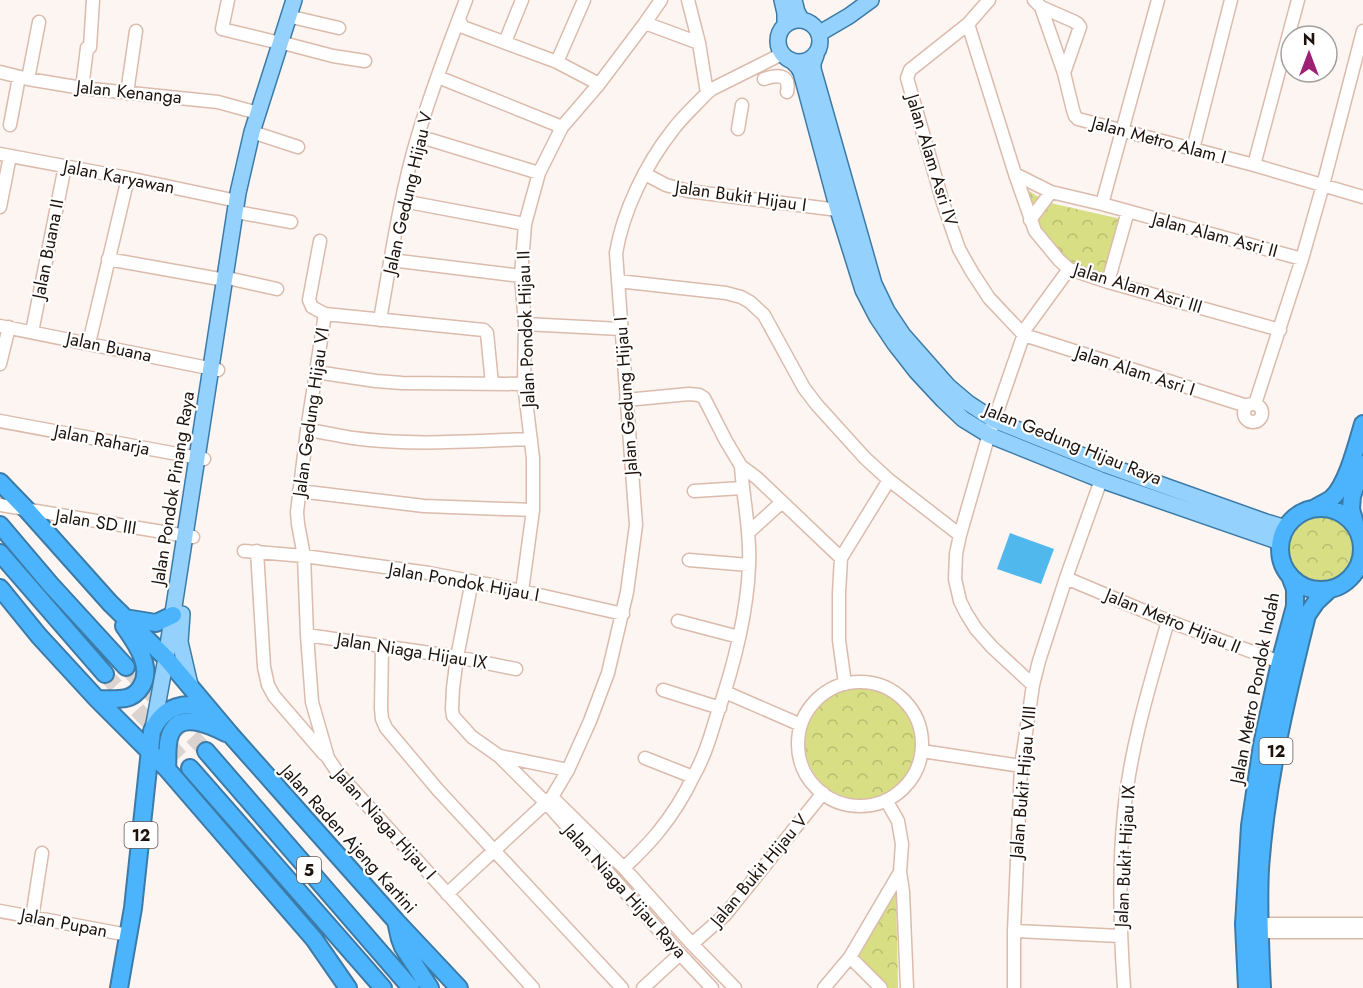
<svg xmlns="http://www.w3.org/2000/svg" width="1363" height="988" font-family="Jost,sans-serif">
	<style>
		.forest { fill: url(#forest-crowns) }
		.water { fill: #51b8ee }
		.lines { fill: none; stroke-linecap: round; stroke-linejoin: round }
		.highway-tunnel { stroke: #dbd3d0; stroke-width: 16; stroke-dasharray: 16 8; stroke-linecap: butt }
		.minor-casing { stroke: #dbbbac; stroke-width: 15 }
		.major-casing { stroke: #3c7ba8; stroke-width: 18 }
		.highway-casing { stroke: #3c7ba8; stroke-width: 20 }
		.minor { stroke: #fff; stroke-width: 12 }
		.major { stroke: #94d2fd; stroke-width: 15 }
		.highway { stroke: #4cb4fc; stroke-width: 16 }
		.labels { text-anchor: middle; stroke-width: 4.5; stroke-linejoin: round; paint-order: stroke }
		.shield { fill: #fff; stroke: #615955; stroke-width: 1.5 }
		.shield-label { font-size: 16px; font-weight: bold; fill: #1d120c }
		.street-label { font-size: 18px; fill: #1d120c; stroke: #fff }
	</style>
	<defs>
		<pattern id="forest-crowns" width="20" height="18" patternUnits="userSpaceOnUse" patternTransform="scale(1.5)"><rect width="20" height="18" fill="#d7de84"/><path d="M2 6a3 3 0 1 1 6 0M12 15a3 3 0 1 1 6 0" fill="none" stroke="#b8bd71"/></pattern>
	</defs>
	<rect width="100%" height="100%" fill="#fcf5f2"/>
	<!-- forest -->
	<path class="forest" d="M1025,188L1046,202L1121,219L1105,278L1071,264L1036,227Z
		M1289 550a33 33 0 1 1 66 0a33 33 0 1 1-66 0Z
		M805 743a56 56 0 1 1 112 0a56 56 0 1 1-112 0Z
		M896,890L898,988H886L854,954Z"/>
	<!-- water -->
	<path class="water" d="M1010,533L1054,549L1041,584L997,569Z"/>
	<g class="lines">
		<!-- highway-tunnel -->
		<path class="highway-tunnel" d="M126,667L206,751
			M105,674L190,768"/>
		<!-- minor casing -->
		<g class="minor-casing">
			<path id="minor" d="M228,0L222,29L280,43
				M688,0L699,43L707,93
				M989,0L968,24L910,70L907,78L943,203L959,249L972,272L989,298L1024,335L1247,406
				M1034,0L1041,7L1064,73L1073,110L1075,116L1078,119L1254,165L1363,197
				M1041,7L1073,21L1078,24L1080,27L1064,73
				M296,18L339,28
				M459,20L463,27L557,62L599,84
				M645,23L699,43
				M968,24L1015,174L1051,192L1102,204L1302,259
				M505,42L522,0
				M287,44L333,56L365,61
				M557,62L584,0
				M0,72L28,79L82,88L218,102L258,113
				M438,77L562,127
				M28,79L39,22
				M764,79C776,75 791,73 787,92
				M82,88L87,48L90,47L93,0
				M127,93L136,31
				M10,125L19,77
				M738,129L742,105
				M252,132L298,147
				M418,136L539,173
				M1193,149L1231,0
				M0,154L128,178L237,201
				M1254,165L1298,0
				M645,174L666,185L688,191L838,210
				M1015,174L1035,231L1059,260L1069,269L1108,282L1280,330
				M403,197L408,202L525,224
				M1102,204L1158,0
				M0,207L10,156
				M242,213L291,222
				M1030,220L1051,192
				M320,241L309,300L312,307L325,314L307,430L297,512L298,524L304,556L307,635L312,702L328,758L338,773L533,988
				M108,259L225,280
				M391,260L521,276
				M232,279L277,289
				M618,281L726,293L741,297L750,302L764,315L804,388L817,405L865,458L889,480L960,535
				M1108,282L1128,211
				M325,314L484,330L487,333L492,384
				M380,320C391,258 400,195 418,135C432,89 449,44 466,0
				M525,324L621,329
				M0,326L218,370
				M32,332L65,166
				M89,343L128,178
				M0,364L9,327
				M316,372L376,381L402,383L524,384
				M626,400L689,394L699,395L704,398L726,441L741,466L757,478L841,558
				M1244 413a9 9 0 1 1 18 0a9 9 0 1 1-18 0Z
				M1255,404L1302,259L1323,185L1363,31
				M0,421L204,459
				M307,430C323,432 338,436 353,438C412,446 472,441 531,439
				M299,491L424,506L533,510
				M694,491L742,488
				M0,505L193,537
				M749,532L782,502
				M244,551L304,556L429,573L522,591L623,614
				M257,551L264,667L268,685L274,696L324,754
				M1362,555H1363
				M689,560L749,565
				M1358,567L1363,569
				M1066,578L1168,621L1280,662
				M472,581L457,657L453,688L452,709L453,716L472,737L499,756L551,808L680,954L712,988
				M522,591L533,510V458L524,384L525,324L521,276L525,224L539,173L562,127L599,84L645,23L661,0
				M678,621L739,637
				M307,635L457,657L516,669
				M382,646L381,709L382,719L386,728L438,790L622,988
				M798 744a62 62 0 1 1 124 0a62 62 0 1 1-124 0Z
				M845,684L839,640V593L841,558L889,480
				M1033,685L992,647L976,629L966,613L960,601L955,579L956,554L960,535L987,441L1026,328L1069,269
				M663,690L720,708
				M725,692L801,725
				M922,751L1021,766
				M500,756L568,770
				M645,758L693,777
				M552,797L624,868L692,944L735,988
				M886,800L898,821L902,844L900,872L903,892L907,988
				M624,868C636,856 649,844 659,831C672,815 684,796 693,777C704,758 710,738 716,718C733,669 747,617 749,566C751,532 743,499 741,466
				M447,894L552,797L568,770L590,721L608,673L627,592L636,525L616,253C623,211 646,164 672,131C682,117 696,105 707,93L712,89L782,54
				M0,911L128,935
				M32,918L42,853
				M1254,924H1363
				M1014,931L1120,936
				M1265,932H1363
				M692,944L725,915L823,793
				M850,957L881,988
				M643,988L680,954
				M824,988L850,957L900,872
				M1014,988V931L1021,766L1033,685L1039,661L1066,578L1101,480
				M1124,988C1120,930 1118,871 1124,813C1130,748 1150,684 1168,621"/>
		</g>
		<!-- major casing -->
		<g class="major-casing">
			<path id="major" d="M782,0L785,13V25
				M794,0L797,12L801,19
				M778 41a21 21 0 1 1 42 0a21 21 0 1 1-42 0Z
				M820,33L849,16L871,0
				M816,55L813,63V69L874,284L887,311L903,335L948,386L968,403L994,420L1106,465L1266,522L1286,528
				M791,60L798,67L801,72L838,210L863,290L877,317L895,344L916,371L943,400L963,419L989,435L1101,480L1280,542
				M182,614L180,642L190,685
				M153,729L166,658L238,193L252,132L294,0"/>
		</g>
		<!-- highway casing -->
		<g class="highway-casing">
			<path id="highway" d="M0,482L27,510L110,603L166,658L230,734L293,805L396,921L459,988
				M1315,508C1320,505 1327,502 1332,498C1347,485 1357,444 1363,424
				M1280 549a41 41 0 1 1 82 0a41 41 0 1 1-82 0Z
				M0,525L50,584L126,667
				M1356,527L1351,509L1352,496L1363,464
				M0,553L105,674
				M0,588L39,636L97,699L167,769L314,939L348,988
				M125,618L156,623L173,615
				M97,699C107,699 116,700 126,698C132,697 138,692 141,687C154,667 135,642 124,626
				M206,751L411,988
				M190,768L383,988
				M167,769C168,759 166,745 170,735C179,710 210,725 226,733
				M396,921L400,939L403,947L430,988
				M119,988L133,908L152,731C162,708 187,697 210,712
				M1247,988L1244,924L1250,826L1262,745L1280,662L1295,606V589L1290,576
				M1262,988C1260,948 1258,908 1260,869C1266,783 1286,699 1307,615L1316,602L1330,589"/>
		</g>
		<!-- minor -->
		<use href="#minor" class="minor"/>
		<!-- major -->
		<use href="#major" class="major"/>
		<!-- highway -->
		<use href="#highway" class="highway"/>
	</g>
	<g class="labels">
		<!-- shield labels -->
		<g class="shield">
			<rect x="1259.5" y="738" width="33" height="26" rx="4.5"/>
			<rect x="124.5" y="822" width="33" height="26" rx="4.5"/>
			<rect x="297" y="857" width="24" height="26" rx="4.5"/>
		</g>
		<g class="shield-label">
			<text x="1276" y="757">12</text>
			<text x="141" y="841">12</text>
			<text x="309" y="876">5</text>
		</g>
		<!-- street labels -->
		<g class="street-label">
			<text transform="translate(129 92) rotate(6)" y="6">Jalan Kenanga</text>
			<text transform="translate(1159 140) rotate(15)" y="6">Jalan Metro Alam I</text>
			<text transform="translate(932 160) rotate(73)" y="6">Jalan Alam Asri IV</text>
			<text transform="translate(119 177) rotate(11)" y="6">Jalan Karyawan</text>
			<text transform="translate(408 193) rotate(-77)" y="6">Jalan Gedung Hijau V</text>
			<text transform="translate(741 196) rotate(8)" y="6">Jalan Bukit Hijau I</text>
			<text transform="translate(1215 235) rotate(15)" y="6">Jalan Alam Asri II</text>
			<text transform="translate(48 249) rotate(-79)" y="6">Jalan Buana II</text>
			<text transform="translate(1138 288) rotate(17)" y="6">Jalan Alam Asri III</text>
			<text transform="translate(526 329) rotate(-92)" y="6">Jalan Pondok Hijau II</text>
			<text transform="translate(109 347) rotate(12)" y="6">Jalan Buana</text>
			<text transform="translate(1135 371) rotate(18)" y="6">Jalan Alam Asri I</text>
			<text transform="translate(626 396) rotate(-94)" y="6">Jalan Gedung Hijau I</text>
			<text transform="translate(311 412) rotate(-82)" y="6">Jalan Gedung Hijau VI</text>
			<text transform="translate(102 440) rotate(11)" y="6">Jalan Raharja</text>
			<text transform="translate(1073 444) rotate(22)" y="6">Jalan Gedung Hijau Raya</text>
			<text transform="translate(173 488) rotate(-81)" y="6">Jalan Pondok Pinang Raya</text>
			<text transform="translate(96 522) rotate(9)" y="6">Jalan SD III</text>
			<text transform="translate(464 582) rotate(10)" y="6">Jalan Pondok Hijau I</text>
			<text transform="translate(1173 621) rotate(22)" y="6">Jalan Metro Hijau II</text>
			<text transform="translate(412 651) rotate(9)" y="6">Jalan Niaga Hijau IX</text>
			<text transform="translate(1255 688) rotate(-79)" y="6">Jalan Metro Pondok Indah</text>
			<text transform="translate(1023 782) rotate(-85)" y="6">Jalan Bukit Hijau VIII</text>
			<text transform="translate(385 824) rotate(48)" y="6">Jalan Niaga Hijau I</text>
			<text transform="translate(349 839) rotate(48)" y="6">Jalan Raden Ajeng Kartini</text>
			<text transform="translate(1125 856) rotate(-87)" y="6">Jalan Bukit Hijau IX</text>
			<text transform="translate(759 870) rotate(-50)" y="6">Jalan Bukit Hijau V</text>
			<text transform="translate(625 891) rotate(48)" y="6">Jalan Niaga Hijau Raya</text>
			<text transform="translate(64 923) rotate(11)" y="6">Jalan Pupan</text>
		</g>
	</g>
	<!-- north arrow -->
	<g transform="translate(1309 54)"><circle r="28" fill="#ffffff" stroke="#a5a09e" stroke-width="1.5"/>
	<path d="M0-4.5L10 22L0 15L-10 22Z" fill="#9f2176"/>
	<text y="-9" font-size="16" font-weight="bold" text-anchor="middle" fill="#1d120c">N</text>
	</g>
</svg>
